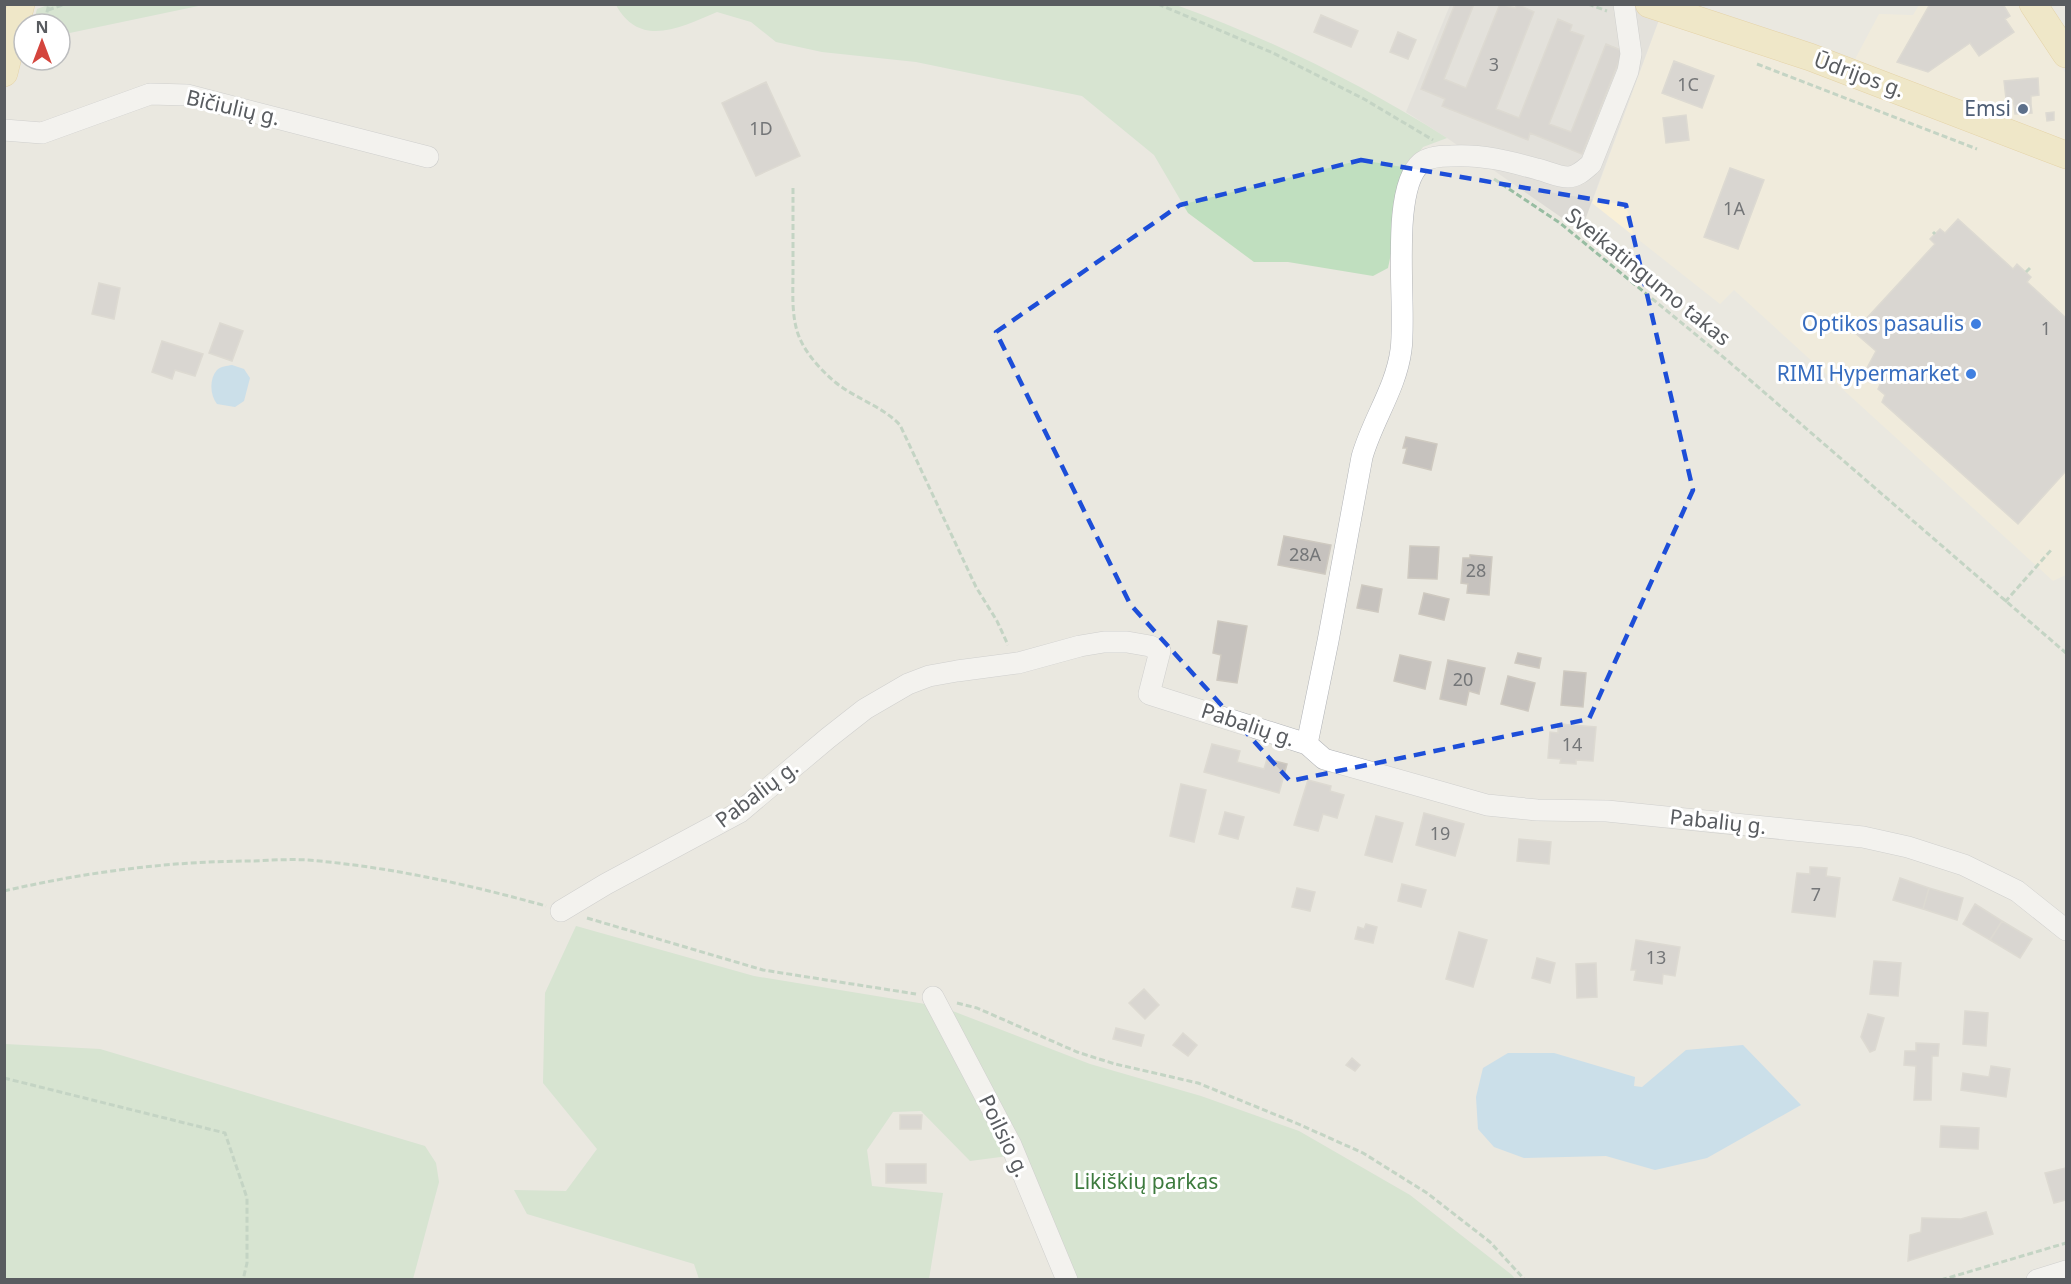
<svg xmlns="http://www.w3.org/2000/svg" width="2071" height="1284" font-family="'Noto Sans',sans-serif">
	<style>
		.commercial { fill: #f9f0d7 }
		.industrial { fill: #dcdad5 }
		.green { fill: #c0dfbf }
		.water { fill: #a6d4f4 }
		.building { fill: #c6c2be; stroke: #cec9c0; stroke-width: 1.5 }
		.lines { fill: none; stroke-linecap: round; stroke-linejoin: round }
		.minor-casing { stroke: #b1b3b7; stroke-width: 22 }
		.major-casing { stroke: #e0ba64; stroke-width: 28 }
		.path { stroke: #98bda2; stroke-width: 3; stroke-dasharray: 6 3; stroke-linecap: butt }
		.minor { stroke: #fff; stroke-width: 21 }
		.major { stroke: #f5e7ab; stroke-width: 27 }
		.marked { fill: none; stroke: #1d4ed8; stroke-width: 4.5; stroke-dasharray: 12 8; stroke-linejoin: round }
		.service-dot { fill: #5c6f8a; stroke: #fff; stroke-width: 2 }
		.shop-dot { fill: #3f7fe0; stroke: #fff; stroke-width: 2 }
		.labels { text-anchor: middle; stroke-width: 6; stroke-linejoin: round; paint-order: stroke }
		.number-label { font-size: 18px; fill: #747678 }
		.street-label { font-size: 21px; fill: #595c60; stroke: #fff }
		.service-label { font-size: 21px; fill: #4e5e75; stroke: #fff; text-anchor: end }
		.shop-label { font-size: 21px; fill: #366cbe; stroke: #fff; text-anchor: end }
		.park-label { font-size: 21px; fill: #3d7b3e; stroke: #fff }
	</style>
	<rect width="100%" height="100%" fill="#eae8e0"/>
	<!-- commercial -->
	<path class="commercial" d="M1919,5H2019L2066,74V144L1854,61L1879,14L1913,15Z
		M1660,17L1844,78L2066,165V575L2053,581L1734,290L1720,304L1592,203Z"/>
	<!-- industrial -->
	<path class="industrial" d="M1450,5H1620L1660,17L1581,231L1447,138L1406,112Z"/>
	<!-- green -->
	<path class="green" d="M48,5V4L203,5L60,35V24H33L37,9Z
		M616,5H1176C1271,39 1361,84 1447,138L1423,147L1409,166L1388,268L1373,276L1288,262H1254L1188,213L1154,155L1082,96L916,62L822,52L776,42L751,22L717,12C681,27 640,49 616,5Z
		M576,926L754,976L925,1004L1008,1156L970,1161L921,1111L893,1112L867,1150L872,1186L943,1193L929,1279H699L694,1264L527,1214L514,1190L566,1191L597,1149L543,1083L545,993Z
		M950,1010L1090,1064L1201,1096L1299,1131L1410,1195L1512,1275L1515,1279H1077Z
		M5,1044L100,1049L425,1146L436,1163L439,1182L413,1279H5Z"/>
	<!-- water -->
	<path class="water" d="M232,365L244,369L250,378L244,401L235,407L217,404C210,395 209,379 217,370C221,366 227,366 232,365Z
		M1743,1045L1801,1105L1707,1158L1655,1170L1606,1156L1524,1158L1494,1147L1478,1129L1476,1097L1483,1068L1508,1053H1554L1635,1077L1634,1086L1642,1087L1686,1050Z"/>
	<!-- building -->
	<path class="building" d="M1455,4H1474L1444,79L1466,88L1500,4L1515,8L1517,4L1534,12L1496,109L1519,118L1558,19L1572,25L1570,31L1584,36L1549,124L1571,132L1606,44L1623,51L1582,154L1530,133L1528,140L1442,106L1445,99L1421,89Z
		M1930,4H2003L2010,16L2005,19L2014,32L1979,56L1970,43L1928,72L1897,62Z
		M1321,15L1358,31L1351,47L1314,32Z
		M1398,32L1416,40L1408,59L1390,52Z
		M1674,61L1714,76L1702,108L1662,93Z
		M2038,78L2039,95L2031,96V104L2014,106L2013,98L2006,99L2004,81Z
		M766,82L800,156L756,176L722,103Z
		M2031,104L2032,113L2015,114L2014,106Z
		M2054,112V120L2047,121L2046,113Z
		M1686,115L1689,140L1666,143L1663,118Z
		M1730,168L1764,180L1738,249L1704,237Z
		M1958,219L2013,269L2017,264L2031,277L2027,282L2066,318V471L2018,524L1882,402L1885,395L1878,389L1882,380L1867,368L1876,351L1854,332L1935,244L1930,239L1940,229L1945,233Z
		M99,283L120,288L114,319L92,314Z
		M220,323L243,331L232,361L209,353Z
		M162,341L203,354L195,376L175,370L172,379L152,372Z
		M1406,437L1437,444L1431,470L1403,463L1407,448H1403Z
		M1284,536L1331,545L1325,574L1278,565Z
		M1410,546L1439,547L1437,579L1408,578Z
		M1470,555L1492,557L1489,595L1467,593L1468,584L1461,583L1463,558H1470Z
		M1362,585L1382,589L1378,612L1357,608Z
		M1424,593L1449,599L1444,620L1419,614Z
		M1218,621L1247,626L1237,683L1217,680L1221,655L1213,653Z
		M1518,653L1541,658L1539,668L1515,663Z
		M1400,655L1431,662L1425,689L1394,681Z
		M1448,660L1485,668L1479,694L1469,691L1466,705L1440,699Z
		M1564,671L1586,673L1583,707L1561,705Z
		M1508,676L1535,683L1528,711L1501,704Z
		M1558,724L1596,727L1593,761L1576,760V764L1560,763L1561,759L1548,758L1550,732L1558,733Z
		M1212,744L1240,751L1237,762L1264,769L1267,759L1287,764L1279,793L1204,772Z
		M1308,780L1331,786L1330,791L1344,795L1337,818L1323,814L1318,831L1294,825Z
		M1181,784L1206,790L1194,842L1170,836Z
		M1225,812L1244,817L1238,839L1219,834Z
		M1424,813L1464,824L1455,856L1416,845Z
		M1376,816L1403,823L1392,862L1365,855Z
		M1519,839L1551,842L1549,864L1517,861Z
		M1810,867L1827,868L1826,876L1840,878L1835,917L1792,912L1797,873L1810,874Z
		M1900,878L1929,888L1923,909L1893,900Z
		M1402,884L1426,890L1421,907L1398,901Z
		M1297,888L1315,892L1310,911L1292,907Z
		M1929,888L1963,898L1957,920L1923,909Z
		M1975,904L2002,921L1990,940L1963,924Z
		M2002,921L2032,939L2020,958L1990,940Z
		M1366,924L1377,927L1373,943L1355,939L1358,927L1364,929Z
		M1459,932L1487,940L1473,987L1446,979Z
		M1636,940L1680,947L1675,976L1663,974L1662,984L1634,980L1636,970H1631Z
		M1537,958L1555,963L1550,983L1532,978Z
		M1874,961L1901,963L1898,996L1870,994Z
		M1596,963L1597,997L1577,998L1576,964Z
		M1144,989L1159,1005L1145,1019L1129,1003Z
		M1965,1011L1988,1013L1986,1046L1963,1044Z
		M1868,1014L1884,1018L1875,1050L1870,1052L1861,1037Z
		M1116,1028L1144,1035L1141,1046L1113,1039Z
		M1183,1033L1197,1045L1188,1056L1173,1045Z
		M1916,1043L1939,1044L1938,1056H1932L1931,1100H1914L1916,1066L1904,1065L1905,1051H1916Z
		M1352,1058L1360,1065L1355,1071L1346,1065Z
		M1991,1066L2010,1069L2006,1097L1961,1090L1963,1073L1989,1077Z
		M900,1115H922L921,1129H900Z
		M1941,1126L1979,1128L1978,1149L1940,1147Z
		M886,1164H926V1183H886Z
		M2066,1168V1200L2054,1203L2045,1173Z
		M1986,1212L1993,1234L1908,1261L1910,1235L1921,1232L1922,1218L1961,1219Z"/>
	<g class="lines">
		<!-- minor casing -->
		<g class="minor-casing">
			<path id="minor" d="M4,130L42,133L150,94L187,95L428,157
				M1307,744L1328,641L1362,457C1372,421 1396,388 1401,350C1407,308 1389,190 1421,163C1428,157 1442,156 1451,156C1481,154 1508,161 1537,169C1546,171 1558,177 1568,177C1577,177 1584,170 1591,164L1628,71L1631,54L1624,4
				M561,911L606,884L740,812L828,738L865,709L908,684L929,676L957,671L1018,663L1080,646L1104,642H1127L1150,646L1160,651L1149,694L1307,744L1324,759L1487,805L1537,810L1607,811L1863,837L1908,847L1964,865L2017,891L2066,930
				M933,997L1011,1145L1067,1280
				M2037,1280L2066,1271"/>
		</g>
		<!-- major casing -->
		<g class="major-casing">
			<path id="major" d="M1649,4L1810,57L2066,155
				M2033,4L2066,54
				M4,73L21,4"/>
		</g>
		<!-- path -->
		<path class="path" d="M1158,4L1273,53L1364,99L1433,140
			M1588,4L1607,11
			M48,10L65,4
			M38,23L44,24L49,4
			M1757,64L1977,149
			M1494,179L1560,223L1728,361L2066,653
			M793,188C793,215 793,243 793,271C793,293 791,319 800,339C807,355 822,371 835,382C856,399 882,406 900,425L976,587L997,621L1008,645
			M1933,232L1935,234
			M2026,272L2030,268
			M2005,602L2052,549
			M4,891C86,872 170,861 254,861C272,860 290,859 308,860C390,867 467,884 546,906
			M587,918L763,970L916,994
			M957,1003L977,1008L1077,1052L1115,1064L1198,1083L1296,1123L1363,1153L1427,1193L1490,1242L1525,1280
			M4,1078L225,1133L247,1198V1263L243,1280
			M1941,1280L2066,1243"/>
		<!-- minor -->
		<use href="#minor" class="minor"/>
		<!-- major -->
		<use href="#major" class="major"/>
	</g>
	<!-- marked area -->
	<path d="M0 0H2071V1284H0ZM1361,160L1626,205L1693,490L1589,719L1290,781L1130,604L996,332L1180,205Z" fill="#eae8e0" fill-opacity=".55" fill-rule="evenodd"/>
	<path class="marked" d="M1361,160L1626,205L1693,490L1589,719L1290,781L1130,604L996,332L1180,205Z"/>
	<!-- markers -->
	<circle class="service-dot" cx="2023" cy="109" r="6"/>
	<g class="shop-dot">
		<circle cx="1976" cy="324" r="6"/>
		<circle cx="1971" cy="374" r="6"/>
	</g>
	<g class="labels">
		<!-- number labels -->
		<g class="number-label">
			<text x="1494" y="71">3</text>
			<text x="1688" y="91">1C</text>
			<text x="761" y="135">1D</text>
			<text x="1734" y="215">1A</text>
			<text x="2046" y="335">1</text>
			<text x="1305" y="561">28A</text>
			<text x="1476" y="577">28</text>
			<text x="1463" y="686">20</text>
			<text x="1572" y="751">14</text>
			<text x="1440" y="840">19</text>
			<text x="1816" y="901">7</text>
			<text x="1656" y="964">13</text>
		</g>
		<!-- street labels -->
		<g class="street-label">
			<text transform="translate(1859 75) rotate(20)" y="7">Ūdrijos g.</text>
			<text transform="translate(233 108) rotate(13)" y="7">Bičiulių g.</text>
			<text transform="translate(1648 277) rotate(39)" y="7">Sveikatingumo takas</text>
			<text transform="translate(1248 725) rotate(18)" y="7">Pabalių g.</text>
			<text transform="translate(757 794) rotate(-37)" y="7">Pabalių g.</text>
			<text transform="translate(1718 822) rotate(6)" y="7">Pabalių g.</text>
			<text transform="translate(1004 1136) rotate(64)" y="7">Poilsio g.</text>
		</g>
		<!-- service labels -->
		<g class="service-label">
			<text x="2011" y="116">Emsi</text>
		</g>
		<!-- shop labels -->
		<g class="shop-label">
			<text x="1964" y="331">Optikos pasaulis</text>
			<text x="1959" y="381">RIMI Hypermarket</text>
		</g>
		<!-- park labels -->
		<g class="park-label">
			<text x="1146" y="1189">Likiškių parkas</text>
		</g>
	</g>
	<!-- border -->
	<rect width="2071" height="1284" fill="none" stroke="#595c60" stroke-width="12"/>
	<!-- north arrow -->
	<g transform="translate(42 42)"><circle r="28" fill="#ffffff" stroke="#bdbebf" stroke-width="1.5"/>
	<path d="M0-4.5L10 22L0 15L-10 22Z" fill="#d4453d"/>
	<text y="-9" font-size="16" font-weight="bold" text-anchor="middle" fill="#595c60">N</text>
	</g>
</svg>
